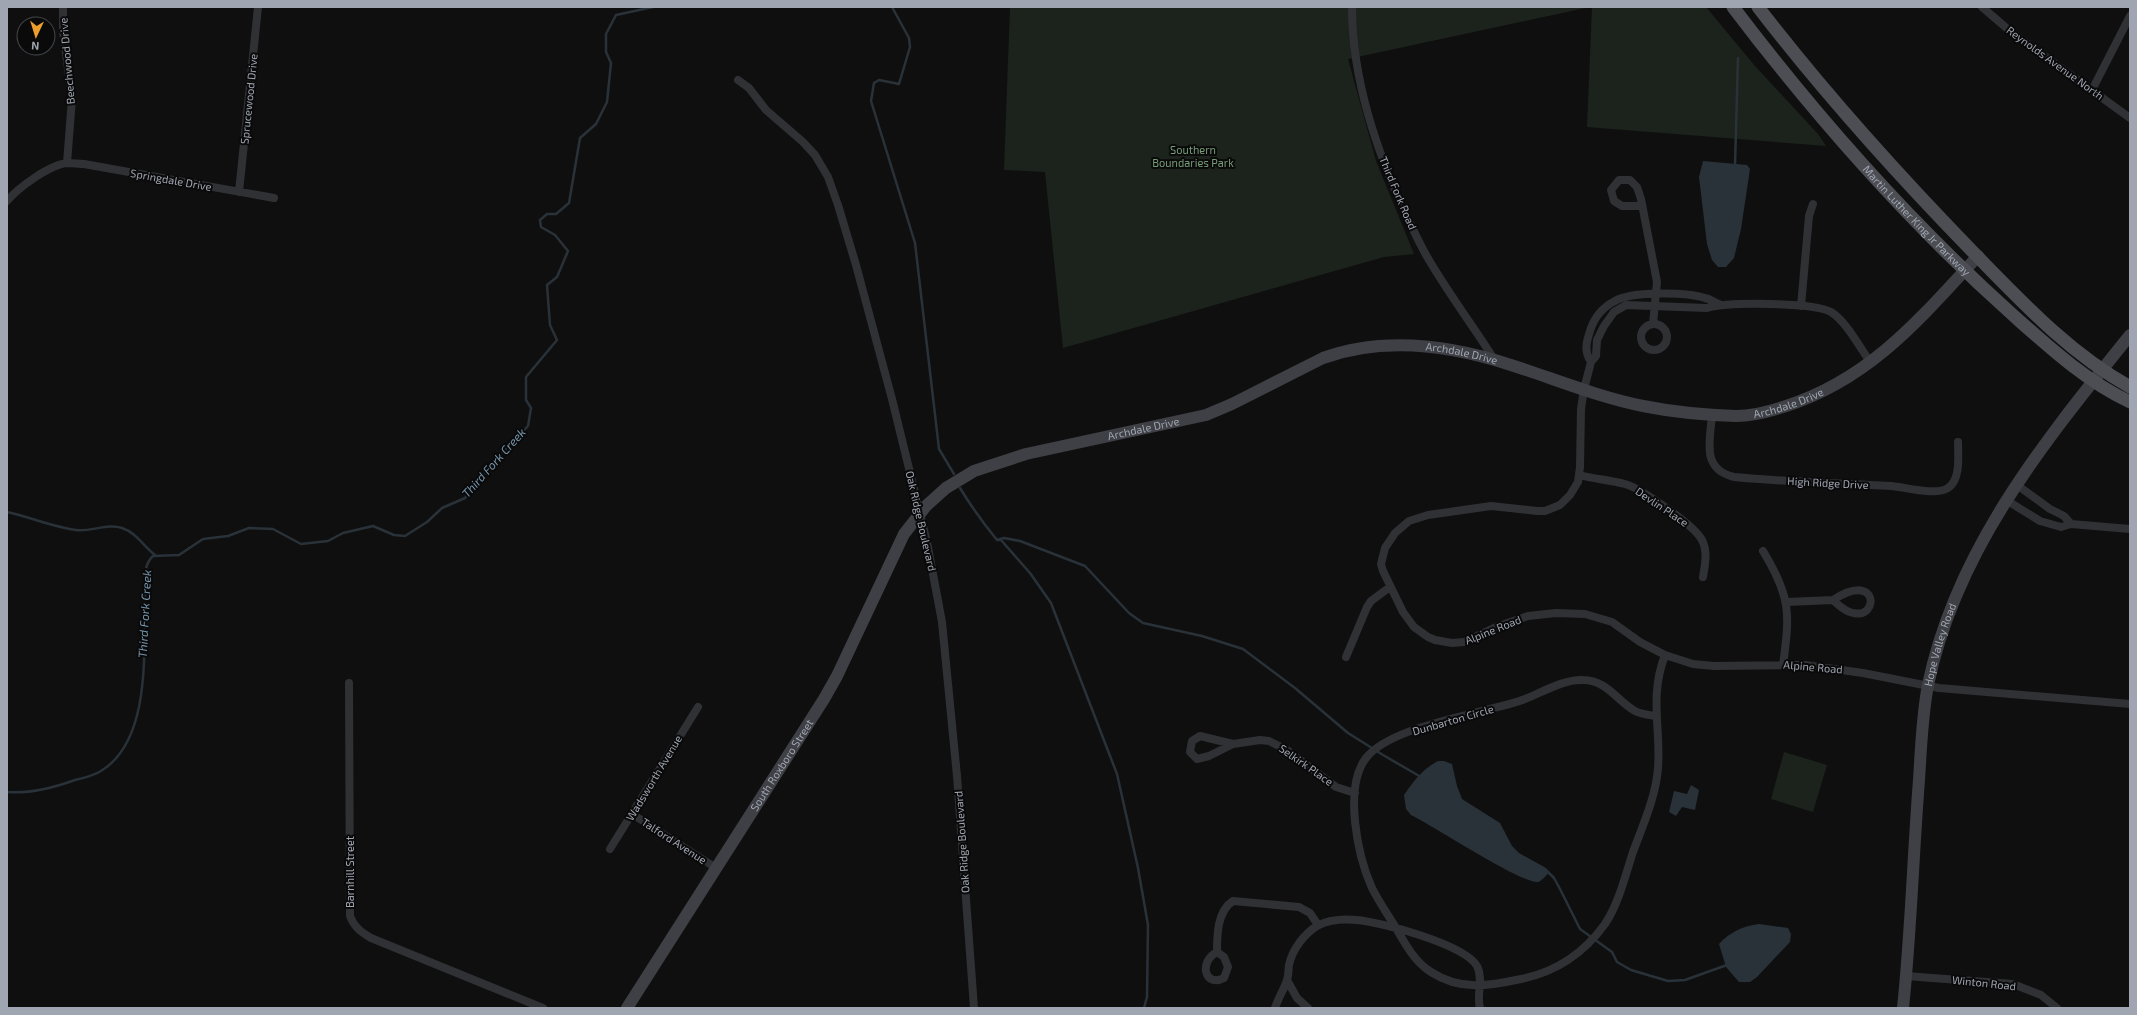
<svg xmlns="http://www.w3.org/2000/svg" width="2137" height="1015" font-family="'Exo 2',sans-serif">
	<style>
		.green { fill: #1c231c }
		.water { fill: #293238 }
		.lines { fill: none; stroke-linecap: round; stroke-linejoin: round }
		.stream { stroke: #293238; stroke-width: 2.5 }
		.street { stroke: #303135; stroke-width: 8 }
		.secondary { stroke: #3e4045; stroke-width: 12 }
		.primary { stroke: #4c4e54; stroke-width: 13 }
		.labels { text-anchor: middle; stroke-width: 4; stroke-linejoin: round; paint-order: stroke }
		.street-label { font-size: 11px; fill: #a0a6b1; stroke: #0a0a0b }
		.park-label { font-size: 11px; fill: #779c77; stroke: #0a0a0b }
		.water-label { font-size: 12px; font-style: italic; fill: #7796ac; stroke: #0a0a0b }
	</style>
	<rect width="100%" height="100%" fill="#0f0f10"/>
	<!-- green -->
	<path class="green" d="M1010,7H1590L1348,59L1376,161L1414,254L1384,257L1063,348L1045,172L1004,170Z
		M1592,7H1706L1755,66L1818,134L1826,146L1587,127Z
		M1784,752L1827,765L1813,812L1771,799Z"/>
	<!-- water -->
	<path class="water" d="M1703,161L1747,165L1750,169L1741,229L1734,258L1726,267H1718L1712,260L1707,244L1699,177Z
		M1438,761H1444L1452,764L1457,786L1462,799L1500,823L1512,846L1519,853L1546,868L1548,874C1545,876 1542,881 1538,882C1522,884 1432,825 1411,815L1406,809L1404,795C1414,781 1422,769 1438,761Z
		M1691,785L1699,790L1695,810L1682,807L1676,816L1669,812L1674,791L1687,794Z
		M1759,924L1788,928L1791,934L1790,942L1757,977L1750,982H1739L1726,967L1719,944C1730,932 1743,926 1759,924Z"/>
	<g class="lines">
		<!-- stream -->
		<path class="stream" d="M892,7L909,38L910,47L899,84L879,80L874,83L871,101L915,243L939,449L954,474
			M1735,165L1738,58
			M960,488C971,506 983,523 997,540H1001L1030,573L1051,603L1117,774L1138,868L1148,925L1147,997L1144,1008
			M7,512C30,517 53,527 76,530C91,532 108,523 122,528C137,533 143,546 155,555
			M997,540L1004,538L1020,541L1085,566L1129,613L1143,623L1202,636L1243,649L1295,688L1348,733L1383,755L1421,777
			M7,792C31,794 53,788 75,780C84,778 93,776 101,771C153,739 143,646 145,593C145,581 143,565 153,556L179,555L203,539L228,536L249,528L273,529L301,544L328,541L343,533L373,526L394,535L405,536L427,522L442,508L465,498L497,458L528,426L531,408L526,400V377L557,340L550,325L547,285L557,277L568,251L555,235L541,227L540,220L547,214H556L569,203L580,138L596,124L607,102L611,63L606,52V34L616,15L653,7
			M1546,870L1554,878L1560,889L1580,929L1612,952L1617,962L1631,970L1668,981L1685,980L1727,965"/>
		<!-- street -->
		<path class="street" d="M63,7V31L72,99L67,163
			M1352,7C1352,80 1377,152 1407,217C1414,231 1421,247 1429,260C1449,294 1473,326 1494,359
			M1982,7L2010,31L2130,118
			M738,80L749,88L766,110L803,142L815,155L828,177L838,205L856,265L892,399L927,542L942,622L957,776L974,1008
			M2092,90L2130,16
			M239,192L258,7
			M7,201C18,188 50,164 68,163C73,163 79,164 84,164L274,198
			M1642,206H1622L1614,201L1611,190L1619,180H1630L1637,187L1641,199L1657,282L1653,324
			M1801,306L1809,216L1813,204
			M1641 337a13 13 0 1 1 26 0a13 13 0 1 1-26 0Z
			M1591,362C1584,351 1586,343 1590,331C1594,318 1603,307 1615,301C1631,291 1687,292 1705,298C1710,299 1714,302 1719,304
			M1871,363C1860,348 1846,321 1831,312C1813,302 1728,302 1707,308L1626,305L1614,312L1604,326L1597,340L1596,356L1591,362L1584,389L1581,409L1580,467L1578,482L1570,495L1560,505L1545,511H1537L1491,506L1428,515L1409,521L1395,533L1385,548L1381,564L1383,571L1403,612L1414,627L1428,637L1435,640L1452,643L1464,642L1496,627L1528,616L1556,613L1585,614L1612,622L1640,642L1665,655L1693,664L1714,666L1805,665L1863,673L1939,688L2130,704
			M1712,415C1710,441 1701,469 1734,477C1786,482 1838,483 1891,486C1905,487 1936,496 1948,488C1961,480 1958,455 1958,442
			M1579,475C1594,479 1610,480 1625,484C1642,489 1694,525 1702,540C1708,552 1705,564 1703,577
			M2017,485L2050,509L2064,516L2071,524
			M2006,500L2040,521L2061,527L2071,524L2130,529
			M1763,551C1791,597 1790,613 1783,665
			M1787,602L1833,600C1877,644 1889,564 1833,600
			M1346,657L1367,607L1371,601L1390,587
			M349,683L350,916C354,927 361,932 371,938L543,1008
			M1655,716C1649,715 1641,714 1635,711C1617,701 1607,680 1583,680C1564,679 1543,692 1525,699C1512,704 1498,707 1485,710C1453,719 1387,731 1366,758C1343,788 1358,857 1372,888C1379,902 1388,915 1396,928C1405,944 1415,962 1431,972C1460,991 1489,986 1521,979C1556,972 1584,953 1605,924C1619,903 1625,876 1633,852C1643,825 1656,796 1658,768C1661,727 1649,697 1665,655
			M1233,744L1200,736L1192,741L1190,752L1197,759L1209,756L1233,744L1260,740L1269,741L1287,750L1336,787L1355,793
			M632,814L716,868
			M610,849L698,707
			M1217,952C1217,936 1217,911 1233,901L1299,907L1310,913L1318,925
			M1217,952L1224,957L1228,967L1224,978C1205,988 1198,962 1217,952Z
			M1906,976L2013,984L2041,995L2057,1008
			M1287,980L1297,998L1308,1008
			M1275,1008C1278,998 1284,990 1287,980C1289,975 1288,970 1289,965C1292,950 1304,934 1317,926C1328,920 1344,919 1356,920C1381,922 1464,944 1477,966C1484,979 1476,995 1480,1008"/>
		<!-- secondary -->
		<g class="secondary">
			<path id="s1" d="M627,1008L824,699L837,676L904,534L926,506L946,488L974,471L1026,454L1206,415L1232,404L1323,358C1384,336 1450,345 1511,365C1555,379 1598,397 1643,406C1673,412 1705,415 1736,416C1752,416 1771,411 1786,406C1870,379 1920,319 1978,256"/>
			<path id="s2" d="M1903,1008C1911,932 1913,856 1919,780C1921,749 1922,716 1928,685C1956,549 2045,441 2130,335"/>
		</g>
		<!-- primary -->
		<g class="primary">
			<path id="s3" d="M1733,7C1817,118 1910,223 2014,316C2050,348 2086,381 2130,402"/>
			<path d="M1758,7C1825,94 1898,175 1974,253C2022,302 2069,353 2130,387"/>
		</g>
	</g>
	<g class="labels">
		<!-- street labels -->
		<g class="street-label">
			<text transform="translate(67 61) rotate(-95)" y="4">Beechwood Drive</text>
			<text transform="translate(2055 63) rotate(36)" y="4">Reynolds Avenue North</text>
			<text transform="translate(249 99) rotate(-84)" y="4">Sprucewood Drive</text>
			<text transform="translate(171 180) rotate(10)" y="4">Springdale Drive</text>
			<text transform="translate(1398 193) rotate(67)" y="4">Third Fork Road</text>
			<text dy="4" stroke="none"><textPath href="#s3" startOffset="282">Martin Luther King Jr Parkway</textPath></text>
			<text dy="4" stroke="none"><textPath href="#s1" startOffset="1155">Archdale Drive</textPath></text>
			<text dy="4" stroke="none"><textPath href="#s1" startOffset="1492">Archdale Drive</textPath></text>
			<text dy="4" stroke="none"><textPath href="#s1" startOffset="820">Archdale Drive</textPath></text>
			<text transform="translate(1828 483) rotate(3)" y="4">High Ridge Drive</text>
			<text transform="translate(1662 507) rotate(34)" y="4">Devlin Place</text>
			<text transform="translate(921 521) rotate(77)" y="4">Oak Ridge Boulevard</text>
			<text transform="translate(1493 630) rotate(-22)" y="4">Alpine Road</text>
			<text dy="4" stroke="none"><textPath href="#s2" startOffset="366">Hope Valley Road</textPath></text>
			<text transform="translate(1813 667) rotate(5)" y="4">Alpine Road</text>
			<text transform="translate(1453 720) rotate(-16)" y="4">Dunbarton Circle</text>
			<text dy="4" stroke="none"><textPath href="#s1" startOffset="288">South Roxboro Street</textPath></text>
			<text transform="translate(1306 765) rotate(35)" y="4">Selkirk Place</text>
			<text transform="translate(654 778) rotate(-59)" y="4">Wadsworth Avenue</text>
			<text transform="translate(674 841) rotate(33)" y="4">Talford Avenue</text>
			<text transform="translate(962 842) rotate(-94)" y="4">Oak Ridge Boulevard</text>
			<text transform="translate(350 872) rotate(-90)" y="4">Barnhill Street</text>
			<text transform="translate(1984 983) rotate(6)" y="4">Winton Road</text>
		</g>
		<!-- park labels -->
		<g class="park-label">
			<text x="1193" y="154">Southern<tspan x="1193" dy="13">Boundaries Park</tspan></text>
		</g>
		<!-- water labels -->
		<g class="water-label">
			<text transform="translate(494 463) rotate(-48)" y="4">Third Fork Creek</text>
			<text transform="translate(145 614) rotate(-87)" y="4">Third Fork Creek</text>
		</g>
	</g>
	<!-- border -->
	<rect width="2137" height="1015" fill="none" stroke="#a0a6b1" stroke-width="16"/>
	<!-- north arrow -->
	<g transform="translate(36 36) rotate(184)"><circle r="19" fill="#0a0a0b" stroke="#46484d"/>
	<path d="M0-3L7 15L0 10L-7 15Z" fill="#eca02b"/>
	<text y="-6" font-size="11" font-weight="bold" text-anchor="middle" fill="#a0a6b1">N</text>
	</g>
</svg>
